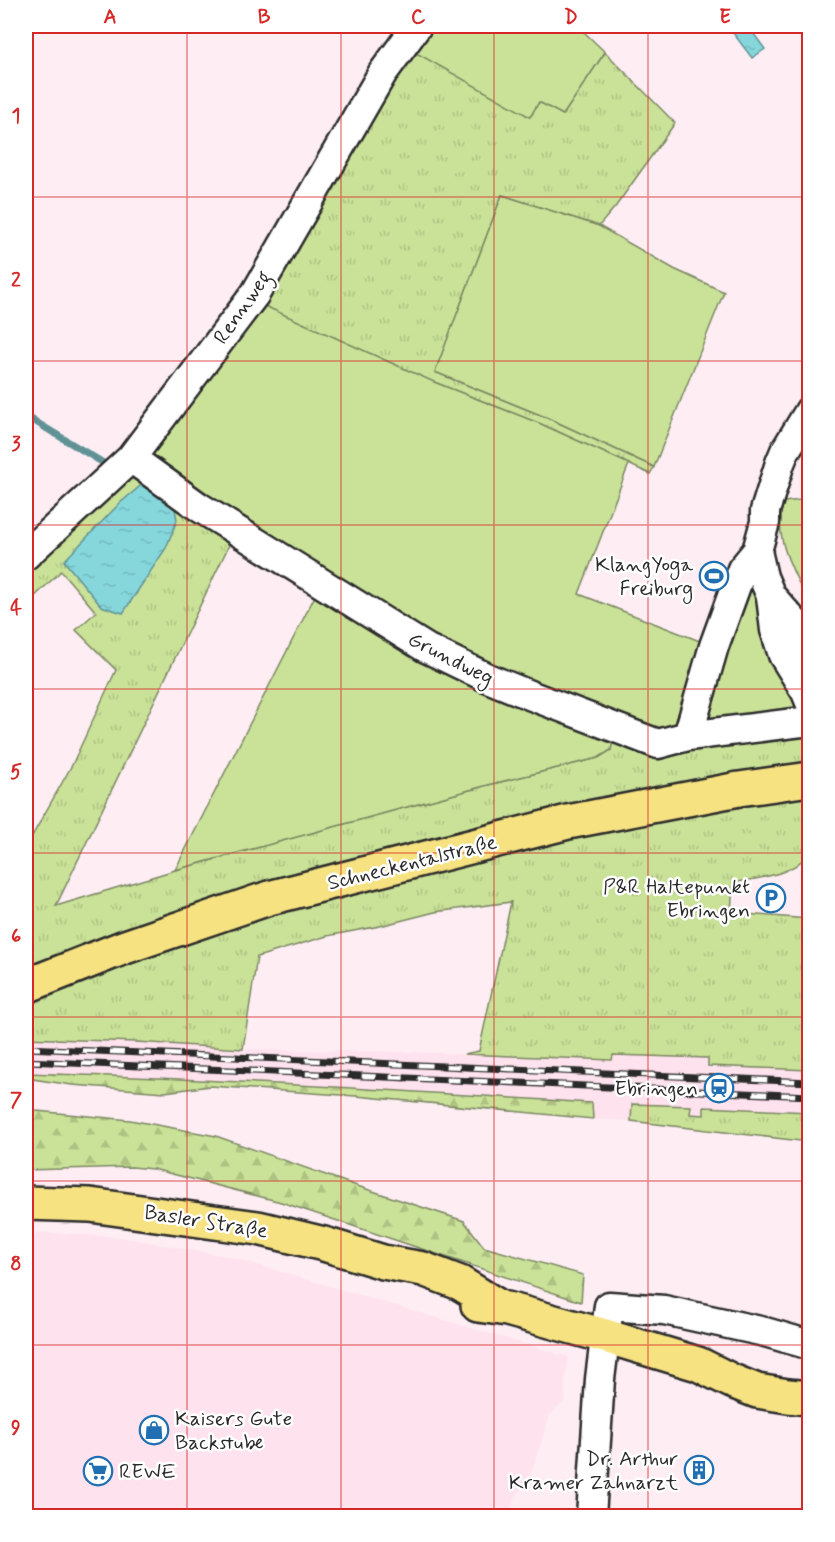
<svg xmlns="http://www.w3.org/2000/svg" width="835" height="1542" font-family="Mynerve,sans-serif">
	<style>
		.built { fill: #fee2ed }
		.grass { fill: url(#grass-tufts); stroke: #7a8662; stroke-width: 1.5; fill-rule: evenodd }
		.forest { fill: url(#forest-firs); stroke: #7a8662; stroke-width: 1.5 }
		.green { fill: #cae298; stroke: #7a8662; stroke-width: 1.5 }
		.water { fill: url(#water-ripples); stroke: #619295; stroke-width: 1.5 }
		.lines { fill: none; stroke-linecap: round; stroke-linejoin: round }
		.stream { stroke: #619295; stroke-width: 7 }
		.minor-casing { stroke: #2b2b2b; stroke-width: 33 }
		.major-casing { stroke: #2b2b2b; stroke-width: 38 }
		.minor { stroke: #fff; stroke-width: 28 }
		.major { stroke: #f7e281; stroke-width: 33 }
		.rail-casing { stroke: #2b2b2b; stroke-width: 7 }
		.rail { stroke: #fff; stroke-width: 4.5; stroke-dasharray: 14; stroke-linecap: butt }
		.grid { fill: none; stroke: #d62828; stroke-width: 1.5; stroke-opacity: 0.55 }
		.labels { text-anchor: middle; stroke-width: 5; stroke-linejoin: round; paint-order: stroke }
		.street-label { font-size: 21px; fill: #2b2b2b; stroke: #fff }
		.poi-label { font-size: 21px; fill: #2b2b2b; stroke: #fff; text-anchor: end }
		.neatline { fill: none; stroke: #d62828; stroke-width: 2 }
		.grid-label { font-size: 20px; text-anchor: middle; font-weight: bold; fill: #d62828 }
	</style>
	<defs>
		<pattern id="grass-tufts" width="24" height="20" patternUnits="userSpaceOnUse" patternTransform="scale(1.5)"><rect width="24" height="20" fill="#cae298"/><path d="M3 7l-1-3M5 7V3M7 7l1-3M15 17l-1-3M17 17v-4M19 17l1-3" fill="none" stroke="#aec283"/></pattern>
		<pattern id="forest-firs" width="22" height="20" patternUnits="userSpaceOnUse" patternTransform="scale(1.5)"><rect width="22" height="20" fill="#cae298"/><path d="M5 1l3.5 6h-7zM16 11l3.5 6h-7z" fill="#aec283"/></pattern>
		<pattern id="water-ripples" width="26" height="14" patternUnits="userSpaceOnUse" patternTransform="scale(1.5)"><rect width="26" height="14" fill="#85d7dc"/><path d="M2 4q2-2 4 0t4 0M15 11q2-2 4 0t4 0" fill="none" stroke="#73b9bd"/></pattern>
	</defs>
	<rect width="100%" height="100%" fill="#feeef4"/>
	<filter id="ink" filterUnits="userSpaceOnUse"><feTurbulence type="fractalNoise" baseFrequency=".0167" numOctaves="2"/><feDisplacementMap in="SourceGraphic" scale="12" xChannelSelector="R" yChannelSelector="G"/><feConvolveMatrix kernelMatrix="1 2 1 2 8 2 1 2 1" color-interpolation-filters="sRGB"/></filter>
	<g filter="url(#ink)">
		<!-- built -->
		<path class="built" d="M26,1038L136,1042L243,1049L412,1052L606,1060H612V1054H626L708,1058L709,1066L809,1070L810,1112L705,1107L704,1115L690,1114V1106L632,1104L631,1121L593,1119L592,1103L415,1091L135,1077L26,1073Z
			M37,1232L120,1237L231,1257L569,1357L565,1380V1402L550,1415L532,1470L508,1512L507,1516H26V1252Z"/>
		<!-- grass -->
		<path class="grass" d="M402,26L529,117L539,102L563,115L605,52L675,123L616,206L599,226L502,195L435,372L548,418L654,467L650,474L541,424L434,382L144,459L800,718L809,749V766L26,972V847L72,765L116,670L76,630L96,612L61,571L26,605V540L123,453L249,288ZM231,541L611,750L598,758L488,785L175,870L56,906Z
			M809,792V855H807C791,876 757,878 733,883L731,913L809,919V1070L708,1066V1058L613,1055L612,1060L464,1054L479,1051L511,902L435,912L380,926L327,936L257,957L243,1049L136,1042L26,1038V999L200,933L550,839Z
			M632,1104L691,1106L690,1114L704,1115V1107L809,1112V1142L631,1121Z"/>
		<!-- forest -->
		<path class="forest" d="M26,1073C215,1079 403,1091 592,1103L593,1119L356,1096L210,1086L165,1092L72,1085L26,1078Z
			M26,1110L130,1120L216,1136L348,1183L464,1221L484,1247L583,1275L581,1302L281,1202L153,1169L132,1167L26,1170Z"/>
		<!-- green -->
		<path class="green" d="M427,26H574L584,32L605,52L563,115L539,102L530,117L411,50Z
			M502,195L599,226L674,269L724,292L654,467L548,418L435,372Z
			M258,303L434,382L541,424L629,464L579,594L710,645L686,729L650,734L449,652L144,459Z
			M809,499H810L809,604C795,574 771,536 784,502Z
			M752,583L758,592L800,718L701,725L736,592Z
			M317,592L613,741L611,750L598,758L488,785L175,870Z"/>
		<!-- water -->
		<path class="water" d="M743,26H748L765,49L752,58L733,33Z
			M144,483L174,503L177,520L166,548L123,613L101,606L64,561L120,503Z"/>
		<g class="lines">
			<!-- stream -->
			<path class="stream" d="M26,416L110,467"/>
			<!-- minor casing -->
			<g class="minor-casing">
				<path id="minor" d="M810,410L785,451L780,463L765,511V522L757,551L763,577L771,596L775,630L783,655L806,692L810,702
					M131,458L199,507L426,648L490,679L532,696L658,744L688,736L810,721
					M26,555L131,458L255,294L382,74L417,26
					M771,596L796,624L805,646L809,669L806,692
					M688,736L714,646L742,569L757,551
					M591,1516L600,1379L609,1306L664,1310L765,1332L810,1345"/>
			</g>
			<!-- major casing -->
			<g class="major-casing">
				<path id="major" d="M26,986L125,947L269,898L568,822L739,789L810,779
					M26,1203L90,1205L258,1228L324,1244L383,1262L423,1269L460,1283L499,1307
					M478,1305L507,1309L605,1336L698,1364L732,1381L757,1391L788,1396L810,1398"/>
			</g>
			<!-- minor -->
			<use href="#minor" class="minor"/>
			<!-- major -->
			<use href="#major" class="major"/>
			<!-- rail casing -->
			<g class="rail-casing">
				<path id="rail" d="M26,1048L810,1082
					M26,1061L810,1096"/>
			</g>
			<!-- rail -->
			<use href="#rail" class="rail"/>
		</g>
	</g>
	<!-- grid -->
	<path class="grid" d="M187,26V1516M341,26V1516M494,26V1516M648,26V1516M26,197H810M26,361H810M26,525H810M26,689H810M26,853H810M26,1017H810M26,1181H810M26,1345H810"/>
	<!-- icons -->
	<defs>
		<g id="stadium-ring" transform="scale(1.5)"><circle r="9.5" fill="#fff" stroke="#1f6fb2" stroke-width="1.5"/><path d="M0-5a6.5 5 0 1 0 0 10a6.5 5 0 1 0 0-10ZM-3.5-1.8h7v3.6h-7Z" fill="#1f6fb2"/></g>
		<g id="parking-ring" transform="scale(1.5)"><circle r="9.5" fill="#fff" stroke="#1f6fb2" stroke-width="1.5"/><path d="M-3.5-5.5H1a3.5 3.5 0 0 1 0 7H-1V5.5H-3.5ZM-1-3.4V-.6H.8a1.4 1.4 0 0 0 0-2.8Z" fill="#1f6fb2"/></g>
		<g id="station-ring" transform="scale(1.5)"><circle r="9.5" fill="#fff" stroke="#1f6fb2" stroke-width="1.5"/><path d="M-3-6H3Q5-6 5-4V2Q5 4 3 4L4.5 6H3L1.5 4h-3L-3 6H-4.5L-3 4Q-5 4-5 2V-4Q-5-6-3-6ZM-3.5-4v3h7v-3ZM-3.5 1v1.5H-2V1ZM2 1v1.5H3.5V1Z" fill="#1f6fb2"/></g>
		<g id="shop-ring" transform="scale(1.5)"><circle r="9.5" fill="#fff" stroke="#1f6fb2" stroke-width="1.5"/><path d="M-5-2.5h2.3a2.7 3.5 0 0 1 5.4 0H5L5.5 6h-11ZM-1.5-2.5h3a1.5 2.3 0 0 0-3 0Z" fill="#1f6fb2"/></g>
		<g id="building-ring" transform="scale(1.5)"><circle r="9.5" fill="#fff" stroke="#1f6fb2" stroke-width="1.5"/><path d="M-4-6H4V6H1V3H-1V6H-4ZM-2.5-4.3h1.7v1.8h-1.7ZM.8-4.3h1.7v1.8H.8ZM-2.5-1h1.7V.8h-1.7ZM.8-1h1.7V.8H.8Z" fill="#1f6fb2"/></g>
		<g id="supermarket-ring" transform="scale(1.5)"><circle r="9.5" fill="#fff" stroke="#1f6fb2" stroke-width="1.5"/><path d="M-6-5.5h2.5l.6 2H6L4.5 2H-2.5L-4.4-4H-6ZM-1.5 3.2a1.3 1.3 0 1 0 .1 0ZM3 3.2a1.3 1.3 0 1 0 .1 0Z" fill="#1f6fb2"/></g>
	</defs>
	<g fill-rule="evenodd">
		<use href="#stadium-ring" x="714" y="576"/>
		<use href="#parking-ring" x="771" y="898"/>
		<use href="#station-ring" x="719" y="1088"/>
		<use href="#shop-ring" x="154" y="1430"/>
		<use href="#building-ring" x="699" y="1470"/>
		<use href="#supermarket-ring" x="98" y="1471"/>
	</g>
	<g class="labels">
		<!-- street labels -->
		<g class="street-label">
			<text transform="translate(242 307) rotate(-55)" y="7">Rennweg</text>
			<text transform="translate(451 658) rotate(27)" y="7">Grundweg</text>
			<text transform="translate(412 862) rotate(-14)" y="7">Schneckentalstraße</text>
			<text transform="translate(206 1221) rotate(9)" y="7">Basler Straße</text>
		</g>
		<!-- poi labels -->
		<g class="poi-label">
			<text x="693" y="571">KlangYoga<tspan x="693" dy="24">Freiburg</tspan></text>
			<text x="750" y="893">P&amp;R Haltepunkt<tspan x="750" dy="24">Ebringen</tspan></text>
			<text x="698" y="1095">Ebringen</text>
			<text x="175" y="1425" text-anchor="start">Kaisers Gute<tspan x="175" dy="24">Backstube</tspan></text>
			<text x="678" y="1465">Dr. Arthur<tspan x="678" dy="24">Kramer Zahnarzt</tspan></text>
			<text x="119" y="1478" text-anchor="start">REWE</text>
		</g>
	</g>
	<!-- margin -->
	<rect width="835" height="1542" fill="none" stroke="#fff" stroke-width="66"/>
	<rect x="33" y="33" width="769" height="1476" class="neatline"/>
	<g class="grid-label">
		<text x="110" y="23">A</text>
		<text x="264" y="23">B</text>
		<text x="418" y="23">C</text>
		<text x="571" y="23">D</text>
		<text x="725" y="23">E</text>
		<text x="16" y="122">1</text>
		<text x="16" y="286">2</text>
		<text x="16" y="450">3</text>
		<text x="16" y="614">4</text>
		<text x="16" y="778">5</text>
		<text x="16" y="942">6</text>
		<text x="16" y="1106">7</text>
		<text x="16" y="1270">8</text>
		<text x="16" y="1434">9</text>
	</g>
</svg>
